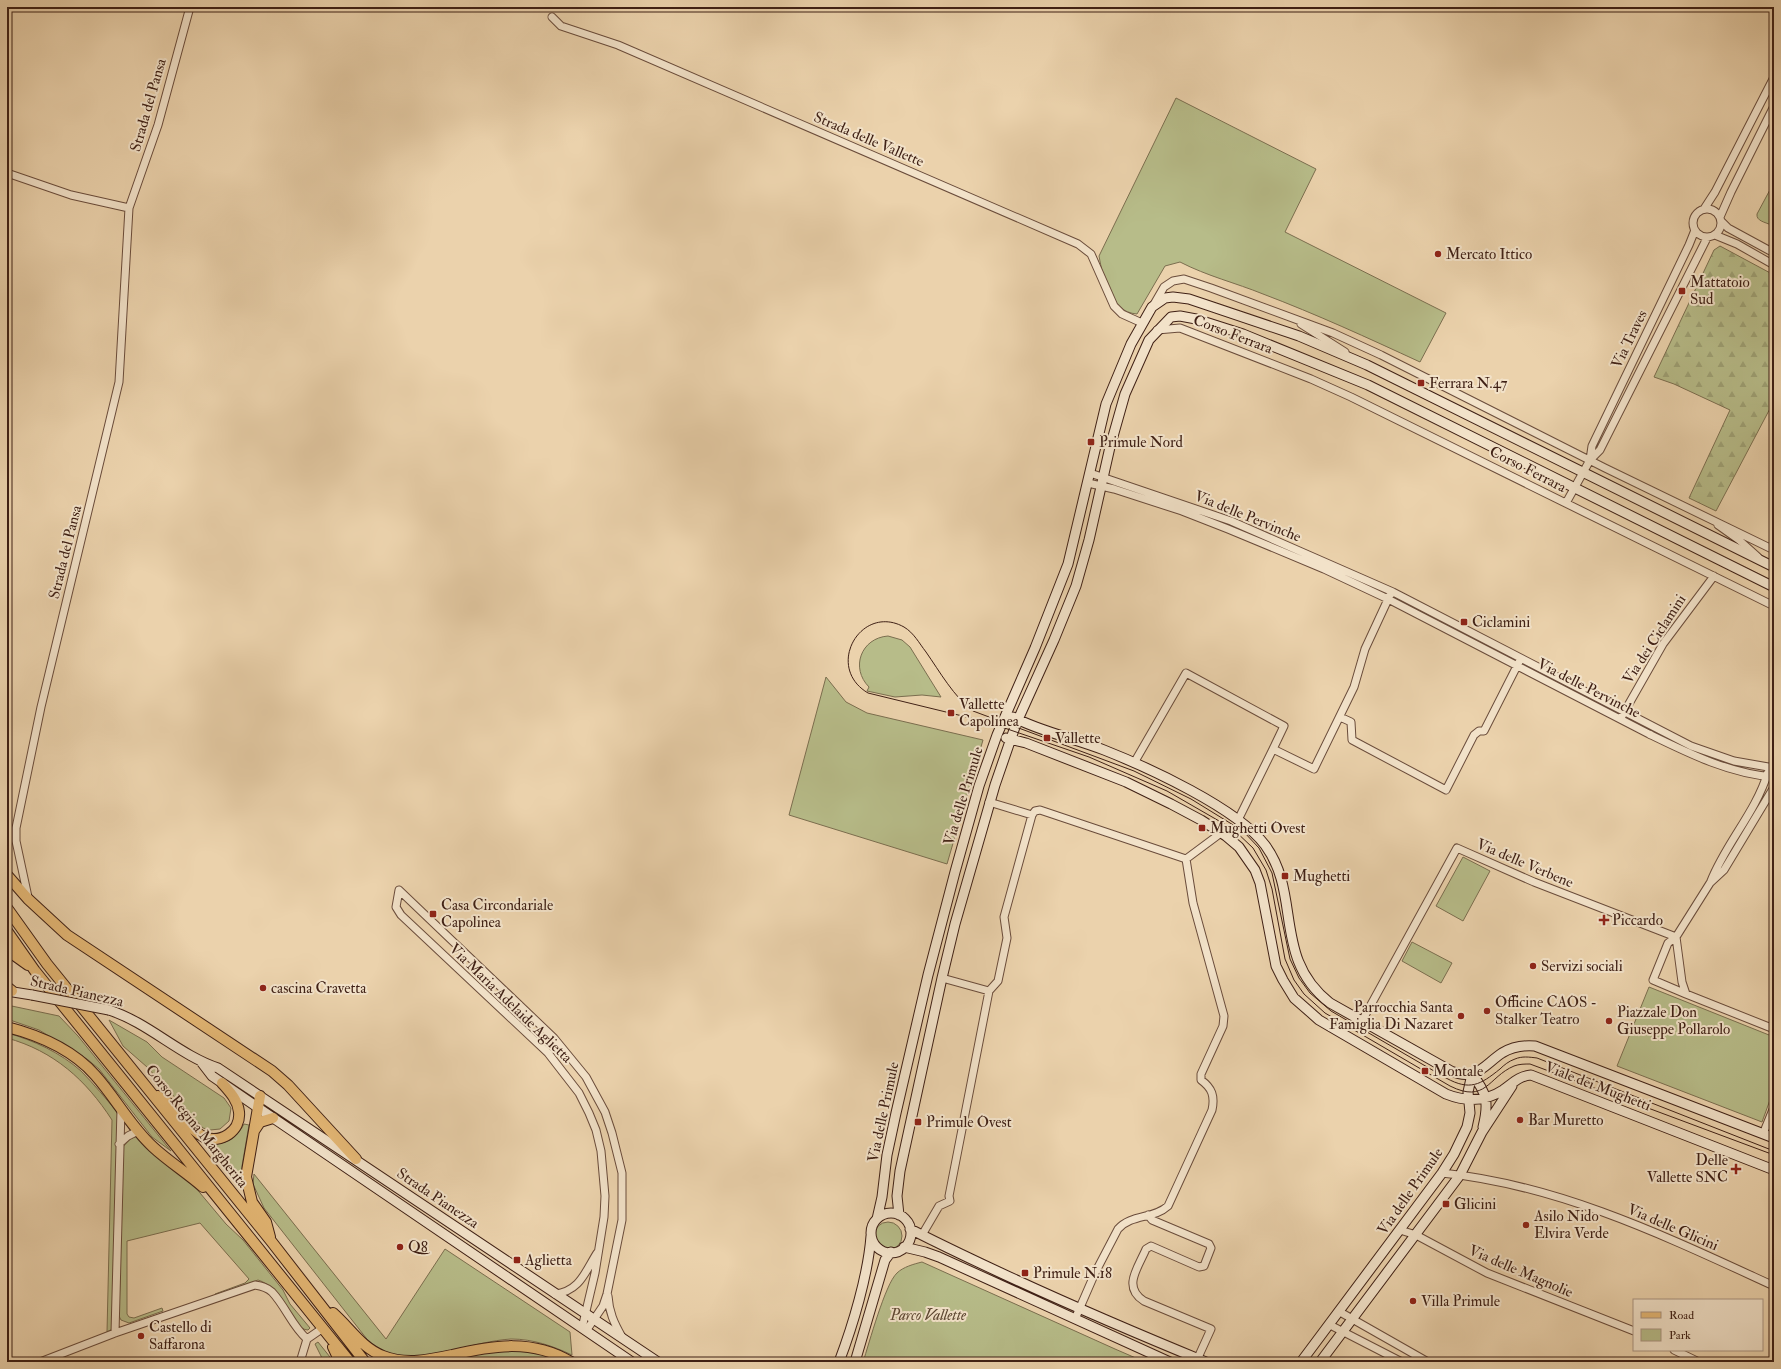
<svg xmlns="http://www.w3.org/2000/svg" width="1781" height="1369" font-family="'IM FELL Double Pica',serif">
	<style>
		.green { fill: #b7bc89; stroke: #7b6e4f }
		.forest { fill: url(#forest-firs); stroke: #7b6e4f }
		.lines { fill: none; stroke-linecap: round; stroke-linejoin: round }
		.street-casing { stroke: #6a4c3b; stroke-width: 9 }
		.secondary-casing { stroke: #3f2015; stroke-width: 11 }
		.primary-casing { stroke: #3f2015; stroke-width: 12 }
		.street { stroke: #f2e2c9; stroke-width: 7 }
		.secondary { stroke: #f2e2c9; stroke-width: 9 }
		.primary { stroke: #e6b976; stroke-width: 10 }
		.tram { stroke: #3f2015; stroke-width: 1 }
		.secondary-bridge-casing { stroke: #3f2015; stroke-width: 11; stroke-linecap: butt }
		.secondary-bridge { stroke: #f2e2c9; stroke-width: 9 }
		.poi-dot { fill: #8f2418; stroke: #f2e2c9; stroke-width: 1.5 }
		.labels { text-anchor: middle; stroke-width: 4; stroke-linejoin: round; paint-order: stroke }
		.street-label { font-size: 15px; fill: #3f2015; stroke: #f2e2c9 }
		.poi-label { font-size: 15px; fill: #3f2015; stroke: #f2e2c9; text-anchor: start }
		.park-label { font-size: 15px; font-style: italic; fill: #5d4732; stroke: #f2e2c9 }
	</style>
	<defs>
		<pattern id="forest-firs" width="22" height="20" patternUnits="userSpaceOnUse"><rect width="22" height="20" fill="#b7bc89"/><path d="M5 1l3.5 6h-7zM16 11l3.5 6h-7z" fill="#9ea175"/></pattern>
	</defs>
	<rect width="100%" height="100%" fill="#ebd2ac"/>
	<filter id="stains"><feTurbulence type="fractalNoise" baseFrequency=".005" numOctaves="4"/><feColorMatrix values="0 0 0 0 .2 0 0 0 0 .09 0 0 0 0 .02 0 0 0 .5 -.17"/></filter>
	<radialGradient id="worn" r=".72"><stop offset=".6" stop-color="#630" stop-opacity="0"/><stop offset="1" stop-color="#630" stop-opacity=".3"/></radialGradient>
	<!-- green -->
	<path class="green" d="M1176,98L1316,169L1285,232L1446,313L1420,362C1368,338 1316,314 1263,294C1236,283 1207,276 1180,262L1165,266L1137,314C1109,312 1103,277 1099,256Z
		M1772,186L1774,187V218L1771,225C1765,222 1756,221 1757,214Z
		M888,636L902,640L910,647L941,697L922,695L895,697L867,691L869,687C850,668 861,638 888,636Z
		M826,677L846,702L867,713L983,740L947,864L789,815Z
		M1463,857L1490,871L1463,921L1436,906Z
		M1412,942L1452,963L1441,983L1402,961Z
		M1649,987L1774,1037V1089L1762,1122L1617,1066Z
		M7,1005L59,1016L78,1036L171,1151L152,1137L99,1069L87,1059L39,1030L7,1019Z
		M109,1020L147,1042L162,1057L224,1098L231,1108L229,1121L220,1129L210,1130L203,1128L147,1067L123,1046Z
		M7,1033C33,1040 61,1053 81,1071C94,1084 106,1099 118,1113L112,1329L107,1332L112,1120C86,1080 54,1051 7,1038Z
		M244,1124L249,1125L242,1166V1181L240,1182L219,1162L206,1145L207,1142C223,1147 236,1139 244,1124Z
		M137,1136L195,1187L226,1224L243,1240L283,1290L290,1304L310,1328L308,1330C291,1330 283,1287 258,1280L216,1296L215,1294L245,1283L249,1279L200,1223L127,1241V1314L129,1317L134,1318L162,1308L163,1311L129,1323L121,1320L119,1316L123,1147L130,1139Z
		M254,1174L386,1339L445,1249L570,1332L572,1355C553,1346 533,1339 511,1339C475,1341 423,1363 391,1354C384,1352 376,1346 370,1343L264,1208L253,1184Z
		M874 1236a14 14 0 1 1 28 0a14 14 0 1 1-28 0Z
		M922,1262L1115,1349L1145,1362H863C869,1344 885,1284 897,1273C903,1267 914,1264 922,1262Z
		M318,1342L334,1362H324L315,1344Z
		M506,1349L542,1354L561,1362L522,1360L503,1362H441Z"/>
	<!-- forest -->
	<path class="forest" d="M1720,246L1774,275V401L1716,511L1689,498L1730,410L1674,384L1654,377L1714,250Z"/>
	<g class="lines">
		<!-- street casing -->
		<g class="street-casing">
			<path id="street" d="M552,17L561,26L618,45L1078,244L1091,254L1114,306L1122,314L1142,323
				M7,173L71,195L129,208
				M1693 223a14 14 0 1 1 28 0a14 14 0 1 1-28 0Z
				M1704,209L1715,192L1774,77
				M1720,217L1731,192L1774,106
				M1722,222L1728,228L1774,253
				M1715,235L1737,244L1774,265
				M1153,306L1164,287L1173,281L1184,279L1211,288L1333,333L1381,355L1605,468L1774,550
				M1301,324L1345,352
				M1157,330L1180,328L1311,379L1351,397L1774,606
				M1590,460L1600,450L1707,238
				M1090,473L1231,521L1393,592L1691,746L1734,761L1774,768
				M1088,483L1114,489L1182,511L1228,529L1324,569L1388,599L1649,734C1688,753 1730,774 1774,777
				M1566,503L1590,460L1592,446L1689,245L1695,230
				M1718,525L1739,540L1758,557
				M1622,716L1663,644L1714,576
				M1340,717L1351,722L1352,740L1446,790L1474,735L1479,731H1484L1519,662
				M1134,763L1186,673L1284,726L1273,749
				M989,802L1032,815
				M1238,820L1273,749L1314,769L1354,687L1365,649L1390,595
				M1711,881C1726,843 1756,812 1768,772
				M28,897L16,841V828L41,707L119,382L129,208L158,125L190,7
				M1676,937L1682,982L1686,994L1653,980L1668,943L1676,937L1710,883L1724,870L1774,787
				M942,978L989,991
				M1686,994L1774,1029
				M1362,1021L1457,848L1534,882L1676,937
				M1763,1134L1774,1107
				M119,1144L128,1136L138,1131
				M1442,1173C1560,1185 1667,1237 1774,1286
				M1148,1215L1152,1220L1209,1244L1211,1248L1204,1266L1199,1267L1151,1246L1146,1249C1138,1268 1122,1287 1144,1301L1211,1329L1196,1362
				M1400,1230L1416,1235L1487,1273L1634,1331
				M922,1235L939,1206L950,1201L949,1196L989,991L998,981L1007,938L1004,917L1032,815L1035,811L1040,810L1186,859L1221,833
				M555,1294C580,1291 585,1272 597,1253
				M608,1296C609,1312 614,1323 622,1337
				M1340,1312L1428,1362
				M1075,1319L1095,1273L1118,1229C1131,1214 1154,1219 1168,1206L1212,1110C1215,1096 1212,1088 1201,1080V1074L1223,1026L1224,1016L1193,903L1186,859
				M1330,1325L1402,1362
				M582,1328L595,1273L604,1217L605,1196L601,1151L596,1130L589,1113L579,1093L548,1053L401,915L396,907L399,890L554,1038L586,1077L605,1112L612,1133L622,1173V1220L607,1294L603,1306L586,1331
				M115,1333L121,1109
				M1674,1350L1699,1362
				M40,1362L115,1333L255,1285C261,1286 267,1287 272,1292C286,1307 292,1326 307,1339
				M300,1362L307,1339L323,1328"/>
		</g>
		<!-- secondary casing -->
		<g class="secondary-casing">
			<path id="secondary" d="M1013,717C1041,732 1074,738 1104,750C1147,767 1237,808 1265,845C1302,895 1272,958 1330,1003L1451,1071C1476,1082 1484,1065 1502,1053C1512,1047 1524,1045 1535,1046L1774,1138
				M1006,738L1026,743L1126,782L1171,804L1201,820L1226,836L1239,847L1255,870L1260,883L1276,966L1283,980L1294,998L1319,1020L1446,1094C1466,1102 1485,1102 1503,1090C1513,1083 1519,1076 1531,1075L1774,1170
				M7,991L32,995
				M109,1010C149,1023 179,1055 218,1068L658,1362
				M202,1063L212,1076L257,1107L632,1362
				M1472,1074C1487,1093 1489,1103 1483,1127
				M871 1233a20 20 0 1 1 40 0a20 20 0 1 1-40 0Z
				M899,1215L897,1196L900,1171L942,978L955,924L995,785L1016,724L1054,640L1076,586L1089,540L1110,447L1125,394L1149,340L1171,317L1180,316L1196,319L1243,334L1368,385L1774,587
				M877,1219L882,1197L887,1155L896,1113L928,975L955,872L979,786L997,735L1035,648L1068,564L1106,404L1131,344L1152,307L1165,298L1173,297L1189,299L1299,336L1367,365L1774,567
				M910,1229C1007,1278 1106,1321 1206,1362
				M904,1247L925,1252L939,1257L1170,1362
				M839,1362C853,1325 868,1275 871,1236
				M855,1362L885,1260L891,1252
				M1301,1362L1442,1173L1454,1154L1467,1127L1470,1113L1468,1092L1472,1074
				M1320,1362L1460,1175L1482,1132L1512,1086"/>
		</g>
		<!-- primary casing -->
		<g class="primary-casing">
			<path id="primary" d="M7,875L28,899L67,935L272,1071L288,1085L356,1159
				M7,908L47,964L271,1241L365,1362
				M7,931L35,971L350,1362
				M7,944L14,955L28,965
				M7,987L12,991
				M7,1027C38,1035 73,1050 95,1075C115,1097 130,1126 153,1147C168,1161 187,1173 203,1187
				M158,1096C165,1101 172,1105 178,1111C187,1119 192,1132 204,1137C221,1144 241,1131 239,1112C238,1100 229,1091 222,1083
				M260,1096L246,1177L252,1202L266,1222L270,1237
				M254,1131L260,1122L273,1118
				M333,1313C350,1328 362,1348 383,1356C406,1365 429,1360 452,1355C493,1345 533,1339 571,1362
				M333,1347L340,1362"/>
		</g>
		<!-- street -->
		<use href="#street" class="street"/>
		<!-- secondary -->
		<use href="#secondary" class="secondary"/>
		<!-- primary -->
		<use href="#primary" class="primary"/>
		<!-- tram -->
		<path class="tram" d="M1774,1151L1537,1058C1529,1057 1522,1056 1515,1059C1509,1061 1504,1065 1500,1069C1480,1085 1470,1091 1446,1078L1331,1011L1310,993L1299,978L1290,959L1272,873L1259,848L1243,831L1191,799L1134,771L973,711C954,697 940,672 926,652C919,643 914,633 904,627C861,603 824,667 868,693L987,722L1089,757L1167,791L1233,829L1253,848L1266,870L1272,889L1285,959L1294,980L1304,994L1325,1013L1450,1086C1486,1104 1488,1077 1514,1066C1519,1064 1525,1064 1530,1064L1774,1155"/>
		<!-- secondary-bridge casing -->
		<g class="secondary-bridge-casing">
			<path id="secondary-bridge" d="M32,995L109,1010"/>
		</g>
		<!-- secondary-bridge -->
		<use href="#secondary-bridge" class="secondary-bridge"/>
	</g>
	<!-- markers -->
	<g class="poi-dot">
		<circle cx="1438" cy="254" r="4"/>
		<rect x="1678" y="287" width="8" height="8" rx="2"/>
		<rect x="1417" y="379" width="8" height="8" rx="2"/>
		<rect x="1087" y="438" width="8" height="8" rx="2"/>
		<rect x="1460" y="618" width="8" height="8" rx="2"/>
		<rect x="947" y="709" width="8" height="8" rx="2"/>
		<rect x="1043" y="734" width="8" height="8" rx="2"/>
		<rect x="1198" y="824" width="8" height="8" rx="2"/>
		<rect x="1281" y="872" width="8" height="8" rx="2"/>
		<rect x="429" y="910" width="8" height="8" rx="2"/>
		<path d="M1602 914h4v4h4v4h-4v4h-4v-4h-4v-4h4z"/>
		<circle cx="1533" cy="966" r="4"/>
		<circle cx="263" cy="988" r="4"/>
		<circle cx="1487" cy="1011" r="4"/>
		<circle cx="1461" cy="1016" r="4"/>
		<circle cx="1609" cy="1021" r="4"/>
		<rect x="1421" y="1067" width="8" height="8" rx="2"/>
		<circle cx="1520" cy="1120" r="4"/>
		<rect x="914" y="1118" width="8" height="8" rx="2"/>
		<path d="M1734 1163h4v4h4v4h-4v4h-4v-4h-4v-4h4z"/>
		<rect x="1442" y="1200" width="8" height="8" rx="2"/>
		<circle cx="1526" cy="1225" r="4"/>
		<circle cx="400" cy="1247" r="4"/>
		<rect x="513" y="1256" width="8" height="8" rx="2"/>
		<rect x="1021" y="1269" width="8" height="8" rx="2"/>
		<circle cx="1413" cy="1301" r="4"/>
		<circle cx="141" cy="1336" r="4"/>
	</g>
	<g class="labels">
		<!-- street labels -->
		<g class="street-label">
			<text transform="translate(148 105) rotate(-74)" y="5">Strada del Pansa</text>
			<text transform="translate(869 139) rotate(23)" y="5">Strada delle Vallette</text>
			<text transform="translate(1233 334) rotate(21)" y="5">Corso Ferrara</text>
			<text transform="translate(1629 339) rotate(-64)" y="5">Via Traves</text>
			<text transform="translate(1528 469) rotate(27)" y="5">Corso Ferrara</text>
			<text transform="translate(1248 516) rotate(22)" y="5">Via delle Pervinche</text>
			<text transform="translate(65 552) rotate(-76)" y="5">Strada del Pansa</text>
			<text transform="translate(1654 639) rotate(-57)" y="5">Via dei Ciclamini</text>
			<text transform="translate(1589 688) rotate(27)" y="5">Via delle Pervinche</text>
			<text transform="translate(963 796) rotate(-73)" y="5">Via delle Primule</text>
			<text transform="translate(1525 863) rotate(23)" y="5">Via delle Verbene</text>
			<text transform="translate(77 991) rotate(13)" y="5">Strada Pianezza</text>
			<text transform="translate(511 1003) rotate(44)" y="5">Via Maria Adelaide Aglietta</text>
			<text transform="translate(1598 1086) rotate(21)" y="5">Viale dei Mughetti</text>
			<text transform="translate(883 1112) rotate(-78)" y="5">Via delle Primule</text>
			<text transform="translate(197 1126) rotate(51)" y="5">Corso Regina Margherita</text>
			<text transform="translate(1410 1191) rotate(-55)" y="5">Via delle Primule</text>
			<text transform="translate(438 1198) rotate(34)" y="5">Strada Pianezza</text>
			<text transform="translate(1673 1227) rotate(23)" y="5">Via delle Glicini</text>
			<text transform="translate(1521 1271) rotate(23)" y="5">Via delle Magnolie</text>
		</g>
		<!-- poi labels -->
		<g class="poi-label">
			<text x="1446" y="259">Mercato Ittico</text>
			<text x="1690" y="287">Mattatoio<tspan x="1690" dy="17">Sud</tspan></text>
			<text x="1429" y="388">Ferrara N.47</text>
			<text x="1099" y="447">Primule Nord</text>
			<text x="1472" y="627">Ciclamini</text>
			<text x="959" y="709">Vallette<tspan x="959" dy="17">Capolinea</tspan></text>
			<text x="1055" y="743">Vallette</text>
			<text x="1210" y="833">Mughetti Ovest</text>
			<text x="1293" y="881">Mughetti</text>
			<text x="441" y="910">Casa Circondariale<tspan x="441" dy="17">Capolinea</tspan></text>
			<text x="1612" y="925">Piccardo</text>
			<text x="1541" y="971">Servizi sociali</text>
			<text x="271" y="993">cascina Cravetta</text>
			<text x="1495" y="1007">Officine CAOS -<tspan x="1495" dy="17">Stalker Teatro</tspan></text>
			<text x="1453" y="1012" text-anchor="end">Parrocchia Santa<tspan x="1453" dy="17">Famiglia Di Nazaret</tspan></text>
			<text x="1617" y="1017">Piazzale Don<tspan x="1617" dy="17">Giuseppe Pollarolo</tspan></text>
			<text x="1433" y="1076">Montale</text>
			<text x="1528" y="1125">Bar Muretto</text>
			<text x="926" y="1127">Primule Ovest</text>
			<text x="1728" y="1165" text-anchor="end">Delle<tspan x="1728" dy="17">Vallette SNC</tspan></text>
			<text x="1454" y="1209">Glicini</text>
			<text x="1534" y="1221">Asilo Nido<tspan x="1534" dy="17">Elvira Verde</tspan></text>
			<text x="408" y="1252">Q8</text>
			<text x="525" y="1265">Aglietta</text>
			<text x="1033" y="1278">Primule N.18</text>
			<text x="1421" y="1306">Villa Primule</text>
			<text x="149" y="1332">Castello di<tspan x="149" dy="17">Saffarona</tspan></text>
		</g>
		<!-- park labels -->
		<g class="park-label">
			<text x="928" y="1320">Parco Vallette</text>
		</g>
	</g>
	<!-- margin -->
	<rect width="1781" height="1369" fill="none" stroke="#ebd2ac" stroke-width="24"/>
	<rect x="8" y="8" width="1765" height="1353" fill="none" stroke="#3f2015" stroke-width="2"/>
	<rect x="12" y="12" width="1757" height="1345" fill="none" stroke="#3f2015"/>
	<!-- legend -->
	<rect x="1633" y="1299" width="130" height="52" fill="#f2e2c9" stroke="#aa9481"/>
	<rect x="1641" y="1312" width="20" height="6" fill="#e6b976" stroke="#aa9481"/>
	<text x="1669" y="1319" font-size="12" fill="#3f2015">Road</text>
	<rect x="1641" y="1329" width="20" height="12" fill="#b7bc89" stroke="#aa9481"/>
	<text x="1669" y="1339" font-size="12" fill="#3f2015">Park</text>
	<rect width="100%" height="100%" filter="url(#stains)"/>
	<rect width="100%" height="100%" fill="url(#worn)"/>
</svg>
